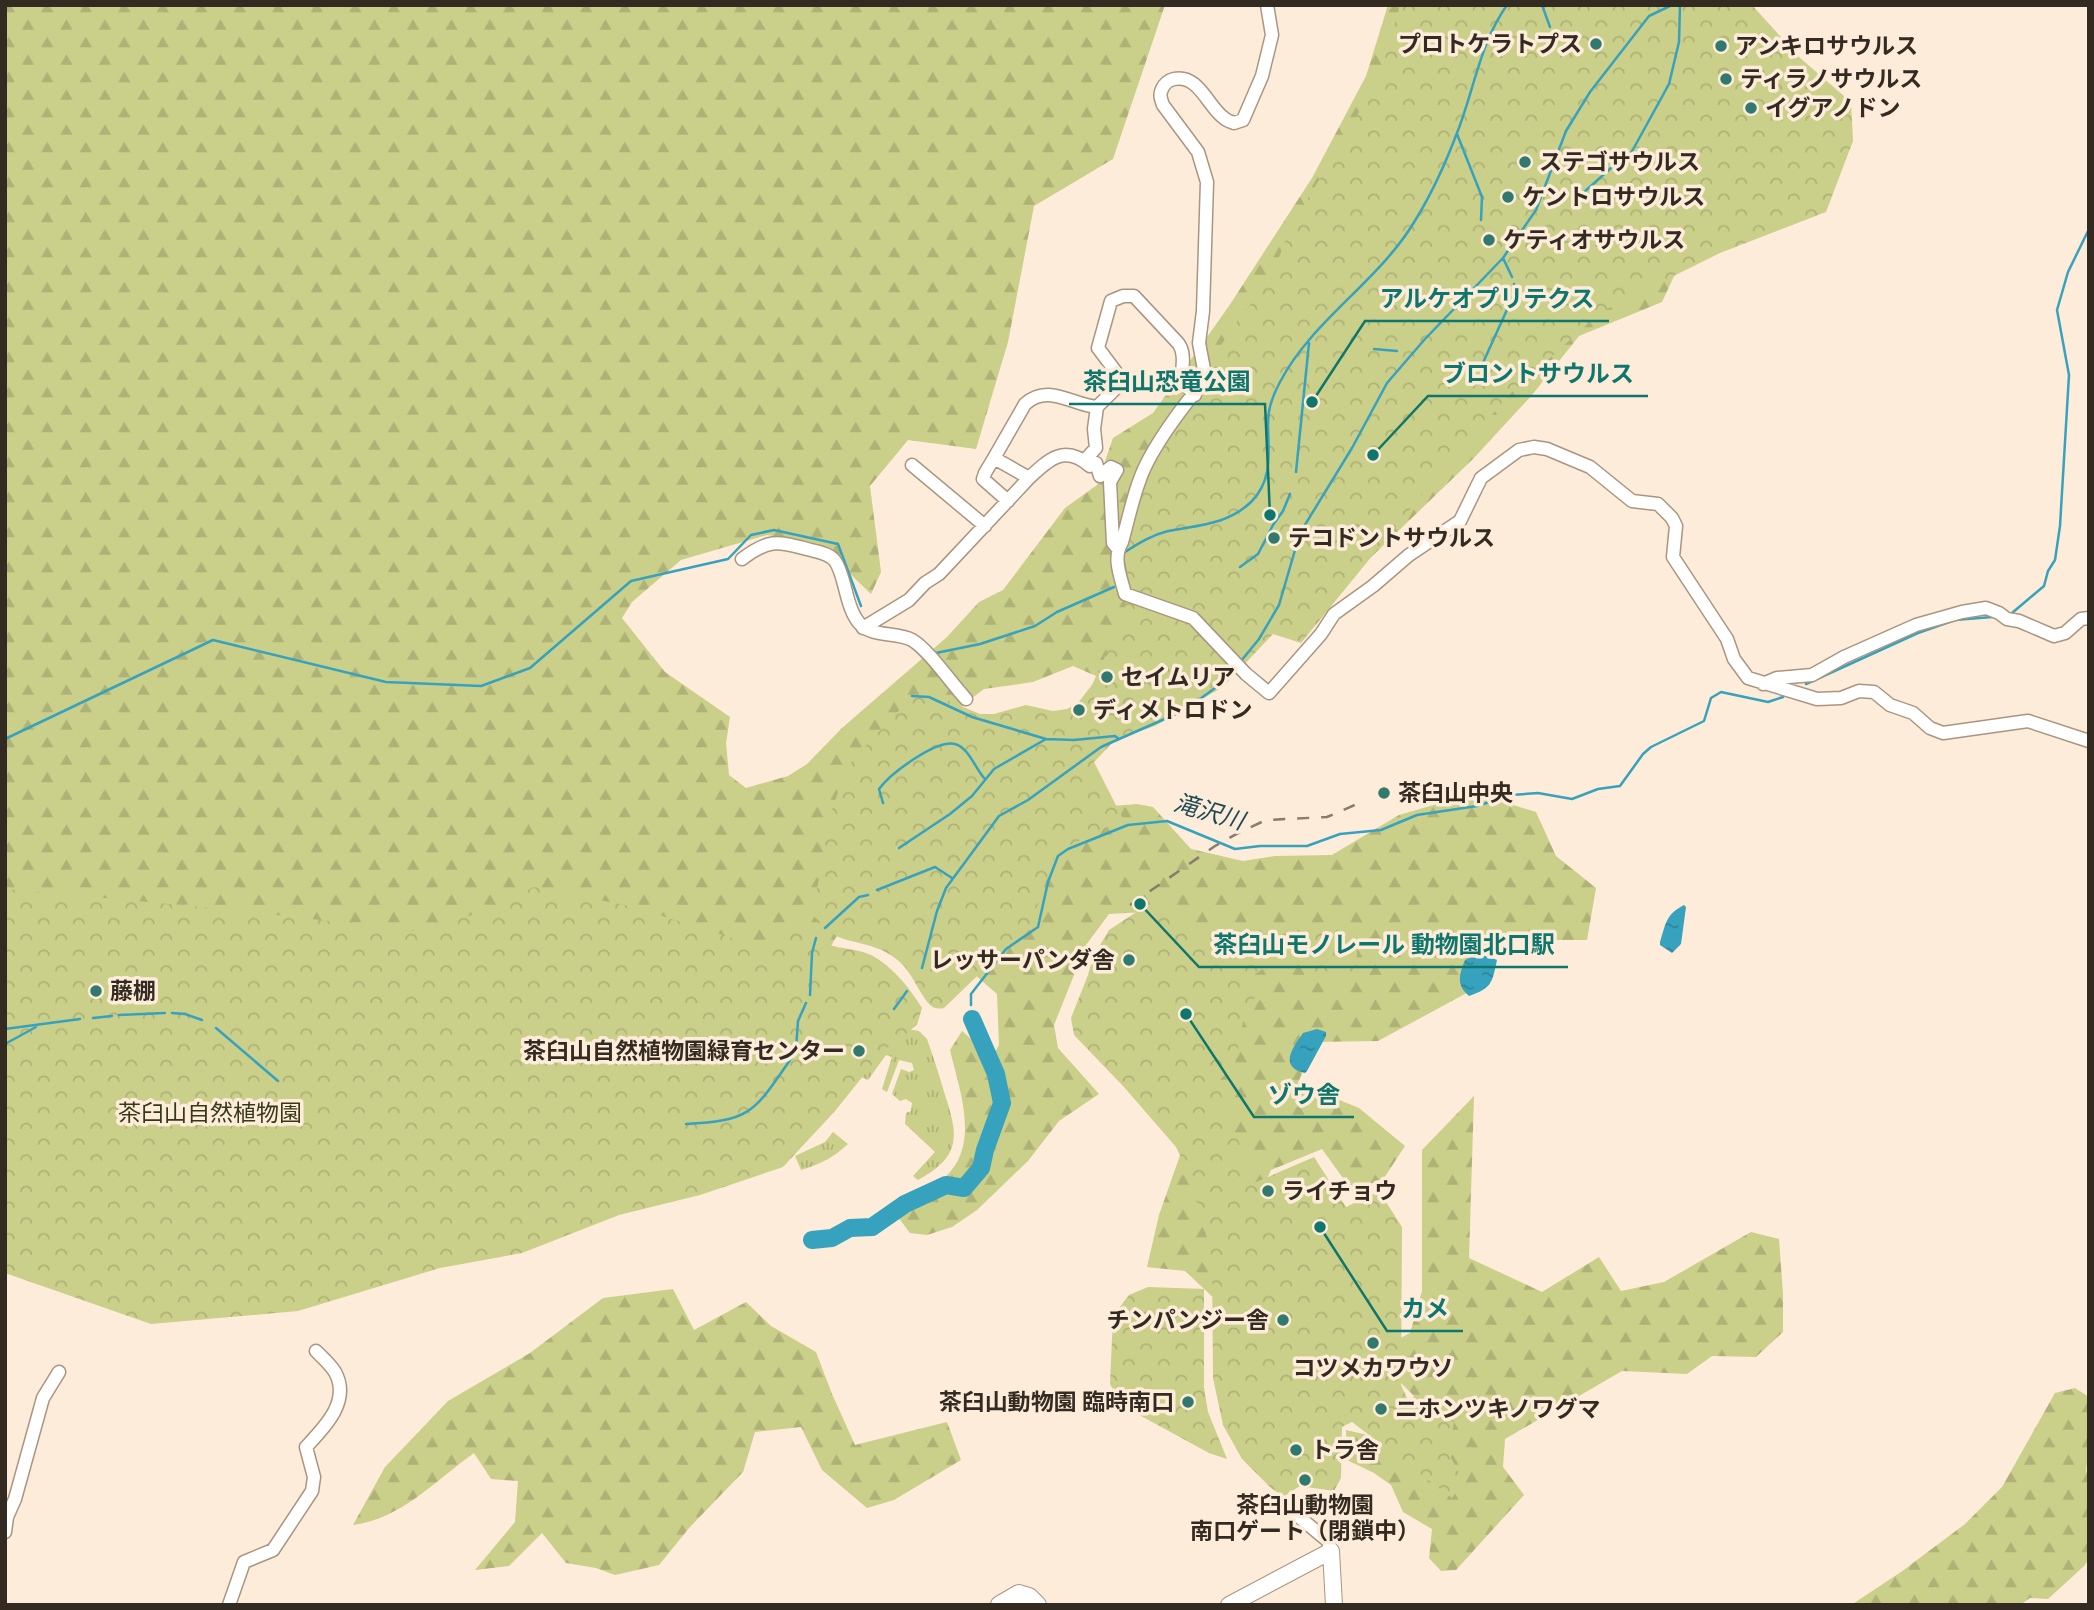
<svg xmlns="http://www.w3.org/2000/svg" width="2094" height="1610" font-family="Cabin,'Noto Sans JP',sans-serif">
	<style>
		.grass { fill: url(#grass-tufts) }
		.forest { fill: url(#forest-firs) }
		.park { fill: url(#park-crowns) }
		.water { fill: url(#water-ripples) }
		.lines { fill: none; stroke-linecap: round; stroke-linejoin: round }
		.stream { stroke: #37a2bd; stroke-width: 2.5 }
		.river { stroke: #37a2bd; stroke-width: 18 }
		.street-casing { stroke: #aa9680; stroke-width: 15 }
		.secondary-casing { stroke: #aa9680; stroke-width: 18 }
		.primary-casing { stroke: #aa9680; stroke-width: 20 }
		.street { stroke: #fff; stroke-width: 12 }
		.secondary { stroke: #fff; stroke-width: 16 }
		.primary { stroke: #fff; stroke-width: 18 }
		.rail { stroke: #877c6e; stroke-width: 2.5; stroke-dasharray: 12 12; stroke-linecap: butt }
		.poi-dot { fill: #31786f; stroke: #fdecd9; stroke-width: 2.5 }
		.labels { text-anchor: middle; stroke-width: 7; stroke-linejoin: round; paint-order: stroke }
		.poi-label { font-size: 23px; font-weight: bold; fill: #332b22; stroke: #fdecd9; text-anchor: start }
		.park-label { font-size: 23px; fill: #373916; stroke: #fdecd9 }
		.water-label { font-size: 24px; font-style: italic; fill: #1d4a56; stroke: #fdecd9 }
		.leader { fill: none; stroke: #0f766e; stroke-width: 2.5 }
		.callout-dot { fill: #0f766e; stroke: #fdecd9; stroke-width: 2.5 }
		.callout-label { font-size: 24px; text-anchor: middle; font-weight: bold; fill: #0f766e; stroke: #fdecd9; stroke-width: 7; stroke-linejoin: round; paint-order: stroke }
	</style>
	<defs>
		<pattern id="grass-tufts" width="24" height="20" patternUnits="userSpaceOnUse" patternTransform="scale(1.75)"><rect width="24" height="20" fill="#cacf89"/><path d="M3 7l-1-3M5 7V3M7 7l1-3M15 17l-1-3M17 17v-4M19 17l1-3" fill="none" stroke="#aeb276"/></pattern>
		<pattern id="forest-firs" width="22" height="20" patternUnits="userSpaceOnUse" patternTransform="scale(1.75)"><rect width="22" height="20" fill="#cacf89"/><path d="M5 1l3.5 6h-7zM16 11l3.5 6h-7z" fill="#aeb276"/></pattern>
		<pattern id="park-crowns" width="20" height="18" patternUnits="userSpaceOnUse" patternTransform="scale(1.75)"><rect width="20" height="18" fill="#cacf89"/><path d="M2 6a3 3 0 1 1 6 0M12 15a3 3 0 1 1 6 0" fill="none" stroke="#aeb276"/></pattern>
		<pattern id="water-ripples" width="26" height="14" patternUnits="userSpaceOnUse" patternTransform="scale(1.75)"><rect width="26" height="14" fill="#37a2bd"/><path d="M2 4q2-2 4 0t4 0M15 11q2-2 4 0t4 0" fill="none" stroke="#2f8499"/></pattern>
	</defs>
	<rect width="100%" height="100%" fill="#fdecd9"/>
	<!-- grass -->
	<path class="grass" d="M902,1028L919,1031L927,1039C933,1056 939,1074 944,1092C958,1134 963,1156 918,1180L913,1176L935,1152L905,1124L906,1113L911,1111L912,1103L906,1099L900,1101L892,1094L901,1069L909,1072L914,1070L912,1063L899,1060L887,1092L882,1089L892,1057L886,1055L868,1080L859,1076Z
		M833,1132L848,1144C834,1157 821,1164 801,1170L795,1156L825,1142Z"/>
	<!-- forest -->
	<path class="forest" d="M5,5H1165L1113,159L1034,206L1008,342L976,449L908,440L870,486L881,572L871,594L819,544L767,535L681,560L632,602L622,618L665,672L730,717L726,743L729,775L746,788L788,776L807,764L842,728L947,637L979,602L1003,590L1065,508L1097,485L1113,438L1153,413L1229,306L1312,178L1366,76L1388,5H1530L1445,381L1695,231L1662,302L1579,336L1532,395L1473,459L1308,618L1110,682L1073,666L1033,682L984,689L933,728L862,891L826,955L847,983L583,933L5,941Z
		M1475,793L1536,812L1556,856L1596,888L1587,940H1489L1474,989L1378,1041L1315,1042L1298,1083L1359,1108L1405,1146L1384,1178L1353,1192L1322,1149L1271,1170L1249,1217L1218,1302L1185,1271L1147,1267L1159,1215L1184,1144L1163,911L1109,914L1086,945L1054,1025L1058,1048L1099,1094L1059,1121L1028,1161L977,1210L952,1227L927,1235L910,1233L892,1209C907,1200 924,1192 939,1182C983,1150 960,1093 950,1050L962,1031L992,1057L999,1045L997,994L967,968L974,907L1099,807L1137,804L1153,807L1191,849L1243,861L1275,856L1332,855L1399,815Z
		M1474,1096L1469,1258L1542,1292L1599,1257L1621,1291L1664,1282L1751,1232L1779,1239L1783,1294V1332L1756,1357L1712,1356L1687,1374L1622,1371L1505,1439L1503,1467L1524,1495L1456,1570L1441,1571L1429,1558L1432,1529L1403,1512L1391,1485L1374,1473L1347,1460L1346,1430L1372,1436L1397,1432L1414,1396L1387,1369L1391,1343L1410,1333L1422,1291V1150Z
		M673,1289L694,1330L746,1302L771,1326L816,1352L832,1394L855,1445L947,1422L961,1460L894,1500L867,1508L822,1470L801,1427L755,1432L743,1472L690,1527L659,1565L615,1575L596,1568L566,1563L542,1533L509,1566L475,1570L515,1522L518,1481L491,1479L474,1453C436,1480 401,1519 353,1525L385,1467L448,1401L530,1353L603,1298Z
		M2075,1388L2089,1397V1451L2086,1470L2089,1481V1559L2084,1566L2048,1599L2030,1598L2020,1605H1851L1901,1572L1965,1524L2002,1487L2055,1393Z"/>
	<!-- park -->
	<path class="park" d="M1400,5H1752L1799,57L1851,102L1853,141L1826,212L1720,253L1601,312L1512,392L1426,490L1301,643L1273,634L1223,687L1155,726L1116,739L1094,762L1123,819L1056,852L1031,924L944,1008C938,1009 934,1009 929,1004C915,987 912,969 892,956C866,937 827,947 813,913L829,819L843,777L853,759L908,701L924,695L949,701L980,714H994L1026,705L1053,711L1067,709L1078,703L1092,685L1124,615L1128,578L1125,558L1131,528L1145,481L1167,440L1210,385L1211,361L1234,325L1270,280L1291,227L1379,78Z
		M534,887L630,906L770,950L804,919C820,958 852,941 878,959C897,972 910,989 922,1008L917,1025L883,1051L835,1111L783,1167L700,1195L619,1215L522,1253L440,1268L298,1311L151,1324L5,1273V889L236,910L413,931L476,914Z
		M1144,907L1170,913L1243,951L1272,930L1295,936L1313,928L1341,936L1357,948V968L1344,982L1314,974L1286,953L1255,974L1261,989L1245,1012L1235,1064L1217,1083L1254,1183L1314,1157L1346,1207L1379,1191L1402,1227L1401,1385L1412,1409L1454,1422L1449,1454L1463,1481L1452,1498L1352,1422L1342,1427L1341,1478L1334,1491L1300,1486L1283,1497L1270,1487L1242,1459L1223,1425L1213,1378L1212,1258L1192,1180L1176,1147L1124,1087L1074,1035L1071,1018L1088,975L1093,957L1109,930Z
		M1148,1287L1204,1289V1387L1208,1412L1227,1459L1209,1453L1121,1405L1110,1384L1113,1316L1129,1295Z"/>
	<!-- water -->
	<path class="water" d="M1684,905L1686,907L1681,944L1672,953L1660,945V942C1666,923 1666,914 1684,905Z
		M1476,955L1488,956L1497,960C1492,983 1492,988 1469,996C1456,985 1459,975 1465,960Z
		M1317,1029L1326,1032V1036L1307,1071L1305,1073C1278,1067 1293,1047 1303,1033Z"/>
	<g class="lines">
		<!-- stream -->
		<path class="stream" d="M1542,5L1550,27
			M1457,134L1482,197L1481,220
			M1582,194L1611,168L1630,155L1669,84L1679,42L1680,5
			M1503,258L1512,277
			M1374,349L1397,351
			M1482,365L1515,292L1514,284
			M1296,472L1309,343
			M1125,552C1139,543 1152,535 1168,531C1198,525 1227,525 1251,502C1274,479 1268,451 1268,422C1268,409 1274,393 1280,382C1313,319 1380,281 1416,219C1432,193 1446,162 1457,133C1474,90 1480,43 1507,5
			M1240,567L1258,554L1273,525L1283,511L1290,494
			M2012,613L2044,586L2048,571L2055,560L2060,526L2069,375L2057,310L2068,272L2089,229
			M936,653L980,644L1035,626L1057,612L1114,587
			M1241,661L1259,639L1279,605L1300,533L1352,448L1387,383L1425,339L1503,258L1516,239L1536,210L1566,131L1590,92L1649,16L1672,5
			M1806,684L1918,633L1955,620L1992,617
			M912,696L929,697L972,717L1046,739L1074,740L1115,736L1119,739
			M5,739L213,640L386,682L481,686L530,668L631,581L728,559L751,535L774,530L838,544L861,606
			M883,803L879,789C890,774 936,739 955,744C969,748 975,768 984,778
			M899,848L950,814L972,796L994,769L1046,739
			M877,890L935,867L952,878
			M825,928L859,897L868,895
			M922,968L937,911L946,888L999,816L1028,800L1101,747L1185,710L1215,688L1235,669
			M810,995L812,953L816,938
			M971,1005V994L1006,949L1038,927L1048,882L1058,856L1068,849L1128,825L1167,821L1235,849L1260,846H1307L1340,834L1381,830L1417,815L1477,806L1511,795L1538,793L1572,799L1598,789L1620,786L1643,754L1651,747L1704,721L1711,698L1721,692L1768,702L1783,697
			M894,1009L907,991
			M172,1013L185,1014L202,1020
			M119,1015L165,1013
			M93,1018L112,1016
			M216,1028L278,1081
			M5,1029L80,1019
			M5,1044L36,1027
			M796,1049L798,1021L806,1003
			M686,1124C755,1121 755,1109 793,1056"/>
		<!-- river -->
		<path class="river" d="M812,1240L832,1238L850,1228L872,1227L905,1204L946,1185L964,1188L981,1168L985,1150L1002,1103L996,1074L972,1019"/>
		<!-- street casing -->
		<g class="street-casing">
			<path id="street" d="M1267,5L1272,35L1262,76L1243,120L1234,123C1231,122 1227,121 1224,118C1208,107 1199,74 1174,79C1169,80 1164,84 1162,89C1159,95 1161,99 1163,105L1198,152L1207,182L1203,311L1199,343L1206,380C1185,402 1150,450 1140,479C1132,500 1128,521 1122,542C1112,558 1121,577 1125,594L1193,618L1246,674L1269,693L1321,634L1334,614L1373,586L1409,555L1460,521L1481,478L1519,450L1534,447L1547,449L1590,467L1632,501L1658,504L1672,518L1676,526L1673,557L1727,639L1734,659L1748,678L1817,699L1841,698L1859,691L1874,692L1890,705L1913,713L1930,728L1943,733L2028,721L2089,741
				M994,458L985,473L983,479L1008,501
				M1084,461L1096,448L1094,429L1097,407
				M912,465L985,526
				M1029,478C1049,459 1065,444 1090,466L1096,463L1100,476L1111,467L1117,470L1110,482L1113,543L1118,549
				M742,559C771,537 779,542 811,550C819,552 830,554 835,561C846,576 845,609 861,625C873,637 898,632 912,640C929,650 951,683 966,699
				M863,628L909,600L925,583L939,574L1029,478L994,458L1025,404C1048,383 1072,405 1097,407L1116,388V372L1098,348L1111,301L1123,296H1134L1178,343C1186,353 1182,369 1181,381L1195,395
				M1763,684L1777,678L1812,675L1844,657L1916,625L1962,612L1986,608L1999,613L2007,619L2019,621L2054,636L2065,633L2081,619L2089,618
				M1293,1512L1328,1541L1331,1551
				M5,1532L7,1517L15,1499L43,1398L59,1372
				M229,1605L244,1562L273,1550L312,1491L314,1477L306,1447C325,1427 351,1401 335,1372C330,1364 322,1357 316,1351"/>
		</g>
		<!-- secondary casing -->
		<g class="secondary-casing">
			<path id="secondary" d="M1229,1605L1331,1551L1334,1605"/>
		</g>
		<!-- primary casing -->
		<g class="primary-casing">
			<path id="primary" d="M1000,1605L1019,1594L1029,1597L1037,1605"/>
		</g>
		<!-- street -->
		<use href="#street" class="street"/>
		<!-- secondary -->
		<use href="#secondary" class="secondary"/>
		<!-- primary -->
		<use href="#primary" class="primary"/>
		<!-- rail -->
		<path class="rail" d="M1130,905L1215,846L1240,832L1266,820L1327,817L1357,804"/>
	</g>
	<!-- markers -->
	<g class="poi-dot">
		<circle cx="1596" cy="44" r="7"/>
		<circle cx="1721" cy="46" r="7"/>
		<circle cx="1726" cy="79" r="7"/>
		<circle cx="1751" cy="108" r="7"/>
		<circle cx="1525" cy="162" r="7"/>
		<circle cx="1508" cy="197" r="7"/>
		<circle cx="1489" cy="240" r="7"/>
		<circle cx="1274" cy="538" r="7"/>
		<circle cx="1107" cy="677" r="7"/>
		<circle cx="1079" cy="710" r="7"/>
		<circle cx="1384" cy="793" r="7"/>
		<circle cx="1129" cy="960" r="7"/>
		<circle cx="96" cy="991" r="7"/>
		<circle cx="859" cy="1051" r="7"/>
		<circle cx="1268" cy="1191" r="7"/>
		<circle cx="1283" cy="1320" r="7"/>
		<circle cx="1373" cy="1343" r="7"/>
		<circle cx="1188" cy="1402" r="7"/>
		<circle cx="1381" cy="1409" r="7"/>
		<circle cx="1296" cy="1450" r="7"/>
		<circle cx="1305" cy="1480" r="7"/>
	</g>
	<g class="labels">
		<!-- poi labels -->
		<g class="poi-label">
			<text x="1582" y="52" text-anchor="end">プロトケラトプス</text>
			<text x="1735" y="54">アンキロサウルス</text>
			<text x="1740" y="87">ティラノサウルス</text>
			<text x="1765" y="116">イグアノドン</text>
			<text x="1539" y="170">ステゴサウルス</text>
			<text x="1522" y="205">ケントロサウルス</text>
			<text x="1503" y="248">ケティオサウルス</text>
			<text x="1288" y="546">テコドントサウルス</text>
			<text x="1121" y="685">セイムリア</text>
			<text x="1093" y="718">ディメトロドン</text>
			<text x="1398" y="801">茶臼山中央</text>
			<text x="1115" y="968" text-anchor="end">レッサーパンダ舎</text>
			<text x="110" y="999">藤棚</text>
			<text x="845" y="1059" text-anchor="end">茶臼山自然植物園緑育センター</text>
			<text x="1282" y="1199">ライチョウ</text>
			<text x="1269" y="1328" text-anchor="end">チンパンジー舎</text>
			<text x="1373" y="1376" text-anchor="middle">コツメカワウソ</text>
			<text x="1174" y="1410" text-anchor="end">茶臼山動物園 臨時南口</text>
			<text x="1395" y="1417">ニホンツキノワグマ</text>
			<text x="1310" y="1458">トラ舎</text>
			<text x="1305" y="1513" text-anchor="middle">茶臼山動物園<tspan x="1305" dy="26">南口ゲート（閉鎖中）</tspan></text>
		</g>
		<!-- park labels -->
		<g class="park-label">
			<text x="210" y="1121">茶臼山自然植物園</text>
		</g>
		<!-- water labels -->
		<g class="water-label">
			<text transform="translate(1209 812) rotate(16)" y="8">滝沢川</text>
		</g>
	</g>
	<!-- callouts -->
	<path class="leader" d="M1312 402L1365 321H1609M1373 455L1428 396H1648M1270 515L1265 404H1069M1140 904L1199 967H1568M1186 1014L1254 1117H1354M1320 1227L1387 1331H1463"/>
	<g class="callout-dot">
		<circle cx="1312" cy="402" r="7"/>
		<circle cx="1373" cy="455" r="7"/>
		<circle cx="1270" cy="515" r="7"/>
		<circle cx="1140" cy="904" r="7"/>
		<circle cx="1186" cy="1014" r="7"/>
		<circle cx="1320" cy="1227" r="7"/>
	</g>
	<g class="callout-label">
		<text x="1487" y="307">アルケオプリテクス</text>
		<text x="1538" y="382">ブロントサウルス</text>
		<text x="1167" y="390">茶臼山恐竜公園</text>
		<text x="1384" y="953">茶臼山モノレール 動物園北口駅</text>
		<text x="1304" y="1103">ゾウ舎</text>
		<text x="1425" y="1317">カメ</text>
	</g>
	<!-- border -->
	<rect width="2094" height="1610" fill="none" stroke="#332b22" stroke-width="14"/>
</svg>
